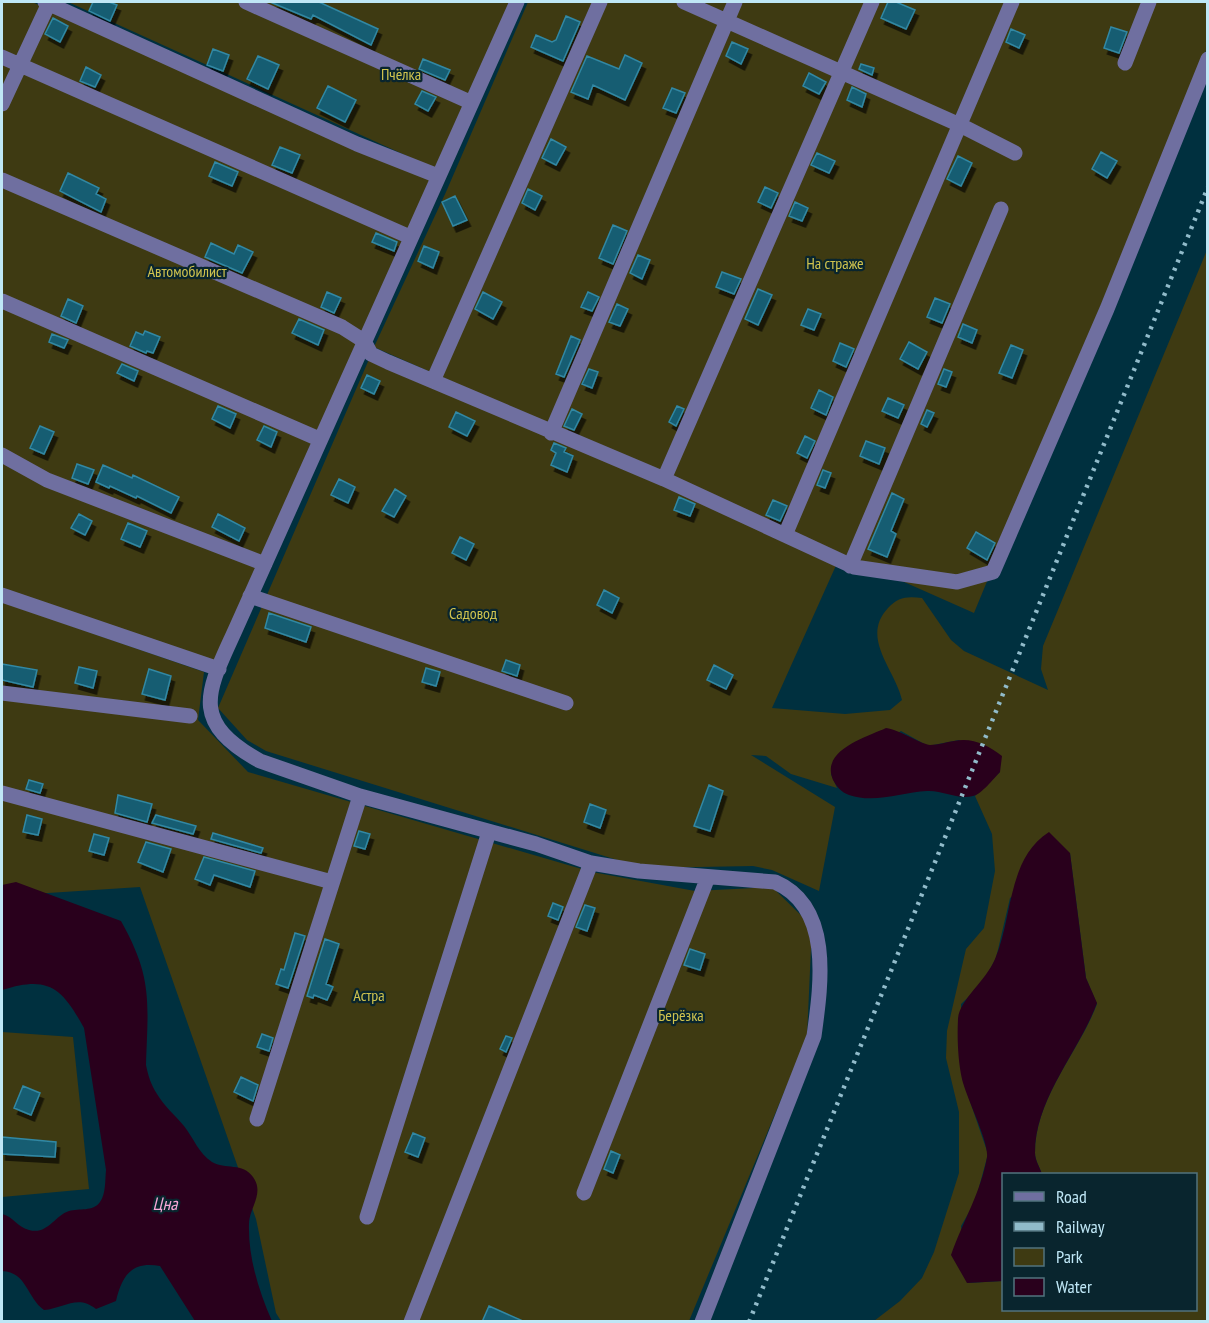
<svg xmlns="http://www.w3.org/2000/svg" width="1209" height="1323" font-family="'PT Sans Narrow',sans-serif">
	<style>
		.green { fill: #3e3a12; fill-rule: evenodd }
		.water { fill: #29001c }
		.building { fill: #185d72; stroke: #3088a4; stroke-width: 1.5; filter: url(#shadow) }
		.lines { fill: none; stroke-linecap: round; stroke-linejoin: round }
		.minor { stroke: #6f6fa0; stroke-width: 15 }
		.rail { stroke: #91bbca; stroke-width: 4.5; stroke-dasharray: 3 6; stroke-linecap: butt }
		.labels { text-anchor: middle; stroke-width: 4.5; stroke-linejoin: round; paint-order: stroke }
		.park-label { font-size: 16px; fill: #d0c34e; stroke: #09252e }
		.water-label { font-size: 18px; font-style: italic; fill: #f8a8d8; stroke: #09252e }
	</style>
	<defs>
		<filter id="shadow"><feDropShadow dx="3.5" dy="6" stdDeviation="0" flood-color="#0009"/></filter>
	</defs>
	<rect width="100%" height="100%" fill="#00303f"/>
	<!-- green -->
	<path class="green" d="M2,2H32L437,178L214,671L2,593Z
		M68,2H510L438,170Z
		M528,2H1207V48L974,613L374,347L446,192Z
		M1207,250V1321H874L900,1301L922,1278L934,1252L959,1173V1112L946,1058L947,1031L966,949L984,928L995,871L992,834L975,796L1000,772L959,740L928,746L901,731L831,774L837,788L791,774L766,756L751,755L835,807L819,891L772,870L753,866L643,868L266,751L247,740L218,708L370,357L838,561L772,708L845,714L890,710L902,700C895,669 860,638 888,608C898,597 907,596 922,598L951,640L964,651L1048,690L1041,669L1043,646ZM1070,853L1086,978L1097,1004C1079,1052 1035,1098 1035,1153C1035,1160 1040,1168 1042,1174H1196V1310H1004L1003,1281L967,1283L961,1226L975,1202L988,1154L962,1078L961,1004L982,984L996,958L1010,898Z
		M2,602L204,672L198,720L248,772L592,872L695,891L772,887L812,926L807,1037L689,1321H281L276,1313L256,1219L140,887L2,896Z
		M2,1032L73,1037L89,1189L2,1197Z"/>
	<!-- water -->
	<path class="water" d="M886,728C900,730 923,745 930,745C938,745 946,742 954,741C972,737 988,745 1002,756L1000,772C993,779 982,794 973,796C957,800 943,790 927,791C902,792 875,804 849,795C841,792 837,787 833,780C820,750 867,737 886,728Z
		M1049,832L1070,853L1086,978L1097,1003C1079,1052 1035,1098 1035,1153C1035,1160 1040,1168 1042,1174H1004L1003,1281L967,1283L951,1255C963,1221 981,1192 987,1157C989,1142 966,1097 962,1079C958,1061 957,1038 958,1019C959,1000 986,981 995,959C1013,917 1007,859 1049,832Z
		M16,882L121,921C153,978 148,1002 146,1065C148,1075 151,1085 157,1094C164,1106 175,1115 184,1126C193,1137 199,1154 212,1162C225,1170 243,1162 253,1177C265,1193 249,1208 249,1224C248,1257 259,1292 272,1321H195L160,1266C131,1261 122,1276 116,1301L96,1309C78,1294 64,1308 44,1310C27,1298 27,1272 2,1271V1214C13,1216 17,1227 29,1230C48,1235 54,1216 69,1211C79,1208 93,1212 100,1202C106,1194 105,1180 106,1170L84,1028C62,988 49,975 2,990V885Z"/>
	<!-- building -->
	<path class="building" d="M93,2H109L117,5L110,21L89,11Z
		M270,2H319L378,29L371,45L313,15L311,19Z
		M888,2H896L915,10L906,29L881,18Z
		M566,16L580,22L563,61L531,47L536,35L552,42L556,40Z
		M53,18L68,26L60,42L45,34Z
		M1111,27L1127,32L1119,53L1104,48Z
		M1011,29L1025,35L1019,48L1006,42Z
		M732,42L748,49L741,64L726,56Z
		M213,49L229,55L223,71L207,65Z
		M625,55L642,63L625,100L593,85L588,99L571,92L587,56L619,69Z
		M258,56L279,65L268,89L247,79Z
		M423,59L450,70L445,80L419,69Z
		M861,64L874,68L872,75L859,69Z
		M86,67L101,75L95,87L80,81Z
		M809,73L826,82L819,94L803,86Z
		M328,86L356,100L345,122L317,108Z
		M852,87L866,94L862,107L847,100Z
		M672,88L685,93L676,113L663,108Z
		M422,91L436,97L428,111L415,104Z
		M551,139L566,147L556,165L542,158Z
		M280,147L300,155L292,173L272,165Z
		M1101,152L1117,161L1107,178L1092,169Z
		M817,153L835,161L829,173L811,165Z
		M958,156L972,163L961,186L947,179Z
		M215,162L238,172L232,186L209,176Z
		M68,173L99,188L96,194L106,199L101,212L60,191Z
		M765,187L778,193L771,208L758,202Z
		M528,189L542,196L535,210L522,203Z
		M455,196L467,220L453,226L442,202Z
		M795,202L808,208L802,221L789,216Z
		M613,225L627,231L613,264L599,258Z
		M376,233L397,242L394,251L372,242Z
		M211,243L234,254L238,245L253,252L242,273L205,257Z
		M424,246L439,252L433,268L418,261Z
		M638,255L650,260L642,279L630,273Z
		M722,272L741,279L734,294L716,287Z
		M758,289L772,295L758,325L745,319Z
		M327,292L341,298L334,313L321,307Z
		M483,292L502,302L493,319L475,309Z
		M588,292L599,297L592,311L581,307Z
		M935,298L950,304L942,323L927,317Z
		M68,299L83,306L76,323L61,316Z
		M617,304L628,309L620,326L609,322Z
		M808,309L821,314L814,330L801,325Z
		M299,319L324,330L318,345L292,333Z
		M963,324L977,330L972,343L958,337Z
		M145,331L160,337L153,353L147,351L146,353L130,346L136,332L143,335Z
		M52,334L68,340L64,348L49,342Z
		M571,336L580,340L564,377L556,374Z
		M909,342L927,352L918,369L900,359Z
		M840,343L854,349L846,367L833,361Z
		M1011,345L1023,350L1012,378L999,373Z
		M122,364L138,371L134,381L117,373Z
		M589,369L598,372L592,388L582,384Z
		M944,369L952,372L946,387L938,384Z
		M367,375L380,381L374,394L361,388Z
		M819,390L833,397L826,415L811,408Z
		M888,398L904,405L898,418L882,411Z
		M218,406L236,414L230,428L212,419Z
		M677,406L684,409L676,426L669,422Z
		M572,409L582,414L574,430L564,426Z
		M927,410L934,413L927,427L921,424Z
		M456,412L475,421L467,436L449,427Z
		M40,426L54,432L44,454L30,448Z
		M264,426L277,432L271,447L257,440Z
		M805,436L815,441L807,458L797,453Z
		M866,441L885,448L879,464L860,456Z
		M554,443L566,448L564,452L573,456L567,472L551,465L556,453L551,450Z
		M77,464L94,470L88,484L72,478Z
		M103,465L132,478L133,475L179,497L171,513L137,496L136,498L110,486L109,488L96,482Z
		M823,470L831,473L825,488L817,485Z
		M339,479L355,487L348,503L331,495Z
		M395,489L406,496L394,517L382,511Z
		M892,493L904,499L891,531L896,534L887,557L868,549Z
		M679,497L695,504L690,516L674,510Z
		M773,500L787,506L780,521L766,515Z
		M79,514L92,521L85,535L71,528Z
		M218,514L245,528L239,541L212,527Z
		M128,523L147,531L140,547L121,539Z
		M976,532L995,543L987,560L967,548Z
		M460,537L474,544L466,560L452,553Z
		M604,590L619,598L612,613L597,605Z
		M269,613L311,627L306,642L265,628Z
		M506,660L520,665L517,676L502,671Z
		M2,664L37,670L33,687L2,680Z
		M714,665L733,675L726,689L707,680Z
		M79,667L97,671L93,688L75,683Z
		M426,668L440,672L436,686L422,682Z
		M149,669L171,676L165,700L142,694Z
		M29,780L43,784L40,793L26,789Z
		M709,785L723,791L710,831L694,826Z
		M118,795L152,804L147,822L115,813Z
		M590,804L606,810L600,828L584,822Z
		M27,815L42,819L38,835L23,832Z
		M156,815L196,826L193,834L152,823Z
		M359,831L370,834L365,849L354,846Z
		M213,833L263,848L261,853L211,839Z
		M94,834L109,838L104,855L89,851Z
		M146,842L171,849L163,872L138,862Z
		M204,857L255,871L250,887L214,875L210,885L195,879Z
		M553,903L563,907L558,920L548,916Z
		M585,905L595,908L587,931L576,927Z
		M295,933L305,936L288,988L276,984L281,969L284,970Z
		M325,939L339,944L326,984L333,987L327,1000L314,995L313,998L307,996Z
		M690,949L705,954L700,970L684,965Z
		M262,1034L273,1038L269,1051L257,1047Z
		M506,1036L512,1038L506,1052L500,1049Z
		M241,1077L258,1085L253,1101L234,1092Z
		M23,1086L40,1093L31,1115L14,1108Z
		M413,1133L425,1138L418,1157L405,1152Z
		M2,1137L56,1142L55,1157L2,1154Z
		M611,1151L620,1155L613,1173L604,1169Z
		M489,1306L525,1322H482Z"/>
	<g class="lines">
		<!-- minor -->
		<path class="minor" d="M45,2L357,144L438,176
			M246,2L470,102
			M517,2L237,626C209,689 186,720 260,761L360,796L536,844L591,863L639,871L775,882C833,907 821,985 814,1036L702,1322
			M684,2L960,125L1015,153
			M2,57L410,237
			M1125,63L1149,2
			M2,104L49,3
			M2,180L342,327L364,341L371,354L388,362L664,479L854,567L957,582L993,572L1107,309L1208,59
			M2,301L319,439
			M433,381L600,2
			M551,433L735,2
			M2,455L47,480L265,564
			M664,479L872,2
			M785,535L1012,2
			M850,566L1001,209
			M2,595L219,669
			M250,596L566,703
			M2,693L190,716
			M2,793L332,882
			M257,1119L360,796
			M584,1193L708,877
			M367,1217L489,832
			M411,1322L591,863"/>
		<!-- rail -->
		<path class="rail" d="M749,1322L1208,187"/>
	</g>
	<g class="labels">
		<!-- park labels -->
		<g class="park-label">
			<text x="401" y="80">Пчёлка</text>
			<text x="835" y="269">На страже</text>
			<text x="187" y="277">Автомобилист</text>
			<text x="473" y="619">Садовод</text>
			<text x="369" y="1001">Астра</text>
			<text x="681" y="1021">Берёзка</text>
		</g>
		<!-- water labels -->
		<g class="water-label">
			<text x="165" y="1210">Цна</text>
		</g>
	</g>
	<!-- border -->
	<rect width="1209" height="1323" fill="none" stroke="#bfe7f6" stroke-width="6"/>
	<!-- legend -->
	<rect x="1002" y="1173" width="195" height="138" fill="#09252e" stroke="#52737e" stroke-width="1.5"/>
	<rect x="1014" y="1192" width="30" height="9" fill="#6f6fa0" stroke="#52737e" stroke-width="1.5"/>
	<text x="1056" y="1203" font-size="18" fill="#bfe7f6">Road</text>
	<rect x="1014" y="1222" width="30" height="9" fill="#91bbca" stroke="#52737e" stroke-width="1.5"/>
	<text x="1056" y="1233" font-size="18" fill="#bfe7f6">Railway</text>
	<rect x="1014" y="1248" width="30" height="18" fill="#3e3a12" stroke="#52737e" stroke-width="1.5"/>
	<text x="1056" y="1263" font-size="18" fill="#bfe7f6">Park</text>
	<rect x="1014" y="1278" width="30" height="18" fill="#29001c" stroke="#52737e" stroke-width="1.5"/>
	<text x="1056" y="1293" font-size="18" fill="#bfe7f6">Water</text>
</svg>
